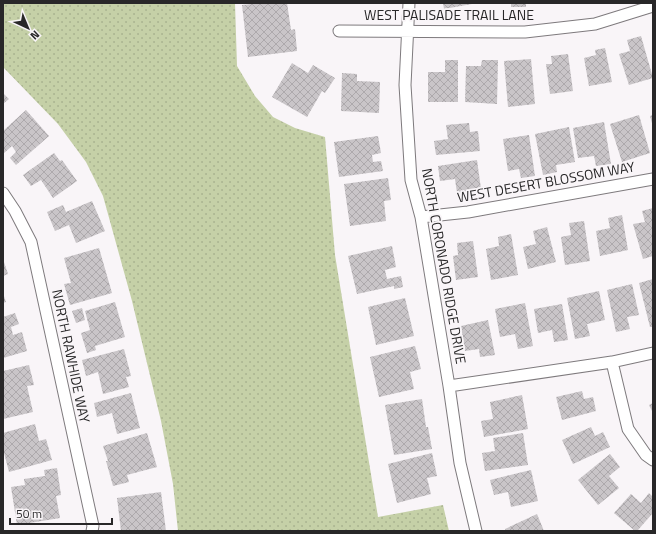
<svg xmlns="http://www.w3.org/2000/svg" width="656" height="534" font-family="'Titillium Web',sans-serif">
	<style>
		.grass { fill: url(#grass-dots) }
		.building { fill: url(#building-cross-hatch) }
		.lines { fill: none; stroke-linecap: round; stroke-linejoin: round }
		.street-casing { stroke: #7e7a7d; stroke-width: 13 }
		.street { stroke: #fff; stroke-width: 11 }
		.labels { text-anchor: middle; stroke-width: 3.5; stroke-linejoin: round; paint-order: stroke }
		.street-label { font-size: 14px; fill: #282728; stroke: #f9f5f8 }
	</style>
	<defs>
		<pattern id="grass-dots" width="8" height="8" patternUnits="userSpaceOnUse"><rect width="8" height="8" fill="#c5d0a7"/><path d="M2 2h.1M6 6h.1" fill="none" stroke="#a9b390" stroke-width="1.8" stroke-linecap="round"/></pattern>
		<pattern id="building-cross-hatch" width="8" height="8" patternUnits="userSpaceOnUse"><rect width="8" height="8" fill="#c9c5c8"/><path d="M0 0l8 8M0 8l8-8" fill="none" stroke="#ada9ac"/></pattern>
	</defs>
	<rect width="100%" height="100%" fill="#f9f5f8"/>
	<!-- grass -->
	<path class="grass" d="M3,3H235L237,66L255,96L273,117L295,128L325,137L335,255L378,517L443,505L449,531H178L173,484L161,421L132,301L103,196L86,162L58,124L3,67Z"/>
	<!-- building -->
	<path class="building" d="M261,3H287L291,30L295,29L297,51L248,57L242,5Z
		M443,3H472V4L444,9Z
		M511,3H526V7H511Z
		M641,36L653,78L629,85L619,54L630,51L627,40Z
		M605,48L612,82L589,86L584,58L596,55L595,50Z
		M568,54L573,91L550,94L546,64H552L551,56Z
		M531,59L535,104L508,107L504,61Z
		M445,60H458V102H428V72H445Z
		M482,60H498L497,104L465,102L466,66H481Z
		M292,63L308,73L313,65L335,78L325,93L322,91L307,117L272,97Z
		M342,73L357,74V81L380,82L379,113L341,111Z
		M3,93L9,99L3,104Z
		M26,110L49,136L16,165L10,158L16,152L12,146L3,154V131Z
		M639,115L650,153L622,162L610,124Z
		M653,115V127L650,116Z
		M604,122L611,164L596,166L594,156L578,158L573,128Z
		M469,123L470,132L478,131L480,151L436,155L434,141L448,139L446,125Z
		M569,127L575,162L556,165L557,172L543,175L535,134Z
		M529,135L535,176L521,178L519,169L508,171L503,139Z
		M378,136L381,153L372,155L373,162L381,161L383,171L339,177L334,142Z
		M54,153L60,161L62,160L77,181L53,198L41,180L31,186L23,175Z
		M477,160L481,189L457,193L455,179L440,181L438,166Z
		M388,178L391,200L384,201L386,221L350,226L344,184Z
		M92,201L105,231L76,243L69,225L55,231L47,212L63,205L66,212Z
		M653,208V256L643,259L633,224L645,222L642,211Z
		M622,215L628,250L600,256L596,231L610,228L608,218Z
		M584,221L590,261L565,265L561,237L571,235L569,223Z
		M547,227L556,262L528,269L523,247L536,244L533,231Z
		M511,234L518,275L491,280L486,249L499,246L498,237Z
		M473,241L478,277L456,280L453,256L458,255L457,243Z
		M392,246L396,267L385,270L387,279L401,276L403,287L394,289V286L357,294L348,256Z
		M99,248L112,293L70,305L64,284L71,283L64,258Z
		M3,259L8,274L3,276Z
		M653,279V327H650L639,283Z
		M632,284L639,315L627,317L630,329L616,332L607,290Z
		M599,291L605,320L587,324L590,336L575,339L567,298Z
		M3,293L6,302L3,303Z
		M405,298L414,336L376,345L368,307Z
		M115,302L125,337L95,346L96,350L87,353L81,333L90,330L85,311Z
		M525,303L533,346L518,349L515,334L500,337L495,309Z
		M562,304L568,340L554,342L552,330L538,333L534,309Z
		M82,308L85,320L76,323L72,311Z
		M15,313L19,324L11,327L13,335L22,332L27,351L3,358V317Z
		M488,320L495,355L480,357L479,349L465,351L461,326Z
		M415,346L421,369L410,372L414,389L379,397L370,357Z
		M124,349L131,376L126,377L129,387L103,394L98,372L86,376L82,360Z
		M29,365L34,385L27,386L33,412L3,419V371Z
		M582,391L584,399L593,397L596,411L562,420L556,397Z
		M131,393L140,428L117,434L112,413L97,417L94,403Z
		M522,395L528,429L484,437L481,421L493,419L490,402Z
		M422,399L426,427H428L432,449L394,455L385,405Z
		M653,403V413L649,405Z
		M35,424L39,441L46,439L52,460L9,472L3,449V433Z
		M591,427L595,436L603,432L610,447L573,464L562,440Z
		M147,433L157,467L127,475L129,482L113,486L106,461H108L103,446Z
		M523,433L528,465L485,471L482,453L495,451L493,438Z
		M432,453L437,476L427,478L431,494L397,503L388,464Z
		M610,454L620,467L609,476L619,488L598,505L578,480Z
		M57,468L61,495L56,496L60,518L17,525L11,487L25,485L24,479L45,476L44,470Z
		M531,470L538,501L511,507L508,492L494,495L490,480Z
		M161,492L166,531H121L117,498Z
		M649,493L653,497V513L637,531H635L614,513L631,494L641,503Z
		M537,514L544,531H506L505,529Z"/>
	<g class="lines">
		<!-- street casing -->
		<g class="street-casing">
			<path id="street" d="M409,3L405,85L411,180L421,217L449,386L460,463L476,531
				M339,31L525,32L595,24L653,6
				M3,193L15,211L31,242L93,526L92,531
				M421,217L468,212L653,179
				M612,362L628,429L646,455L653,460
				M449,386L612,362L653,353"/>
		</g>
		<!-- street -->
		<use href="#street" class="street"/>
	</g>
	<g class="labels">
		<!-- street labels -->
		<g class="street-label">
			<text x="449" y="20">WEST PALISADE TRAIL LANE</text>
			<text transform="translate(546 182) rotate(-10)" y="5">WEST DESERT BLOSSOM WAY</text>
			<text transform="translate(444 266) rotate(80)" y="5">NORTH CORONADO RIDGE DRIVE</text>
			<text transform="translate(71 356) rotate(78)" y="5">NORTH RAWHIDE WAY</text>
		</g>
	</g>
	<!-- border -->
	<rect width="656" height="534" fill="none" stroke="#282728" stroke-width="8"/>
	<!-- north arrow -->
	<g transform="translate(28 28) rotate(136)" stroke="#f9f5f8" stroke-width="3" paint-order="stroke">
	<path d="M0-3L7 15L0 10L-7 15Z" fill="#282728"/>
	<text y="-6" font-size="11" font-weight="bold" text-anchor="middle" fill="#282728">N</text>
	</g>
	<!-- scale -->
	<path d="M10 518v6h102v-6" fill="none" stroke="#282728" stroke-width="2"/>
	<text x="16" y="518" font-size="12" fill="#282728" stroke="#f9f5f8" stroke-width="3" paint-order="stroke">50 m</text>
</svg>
